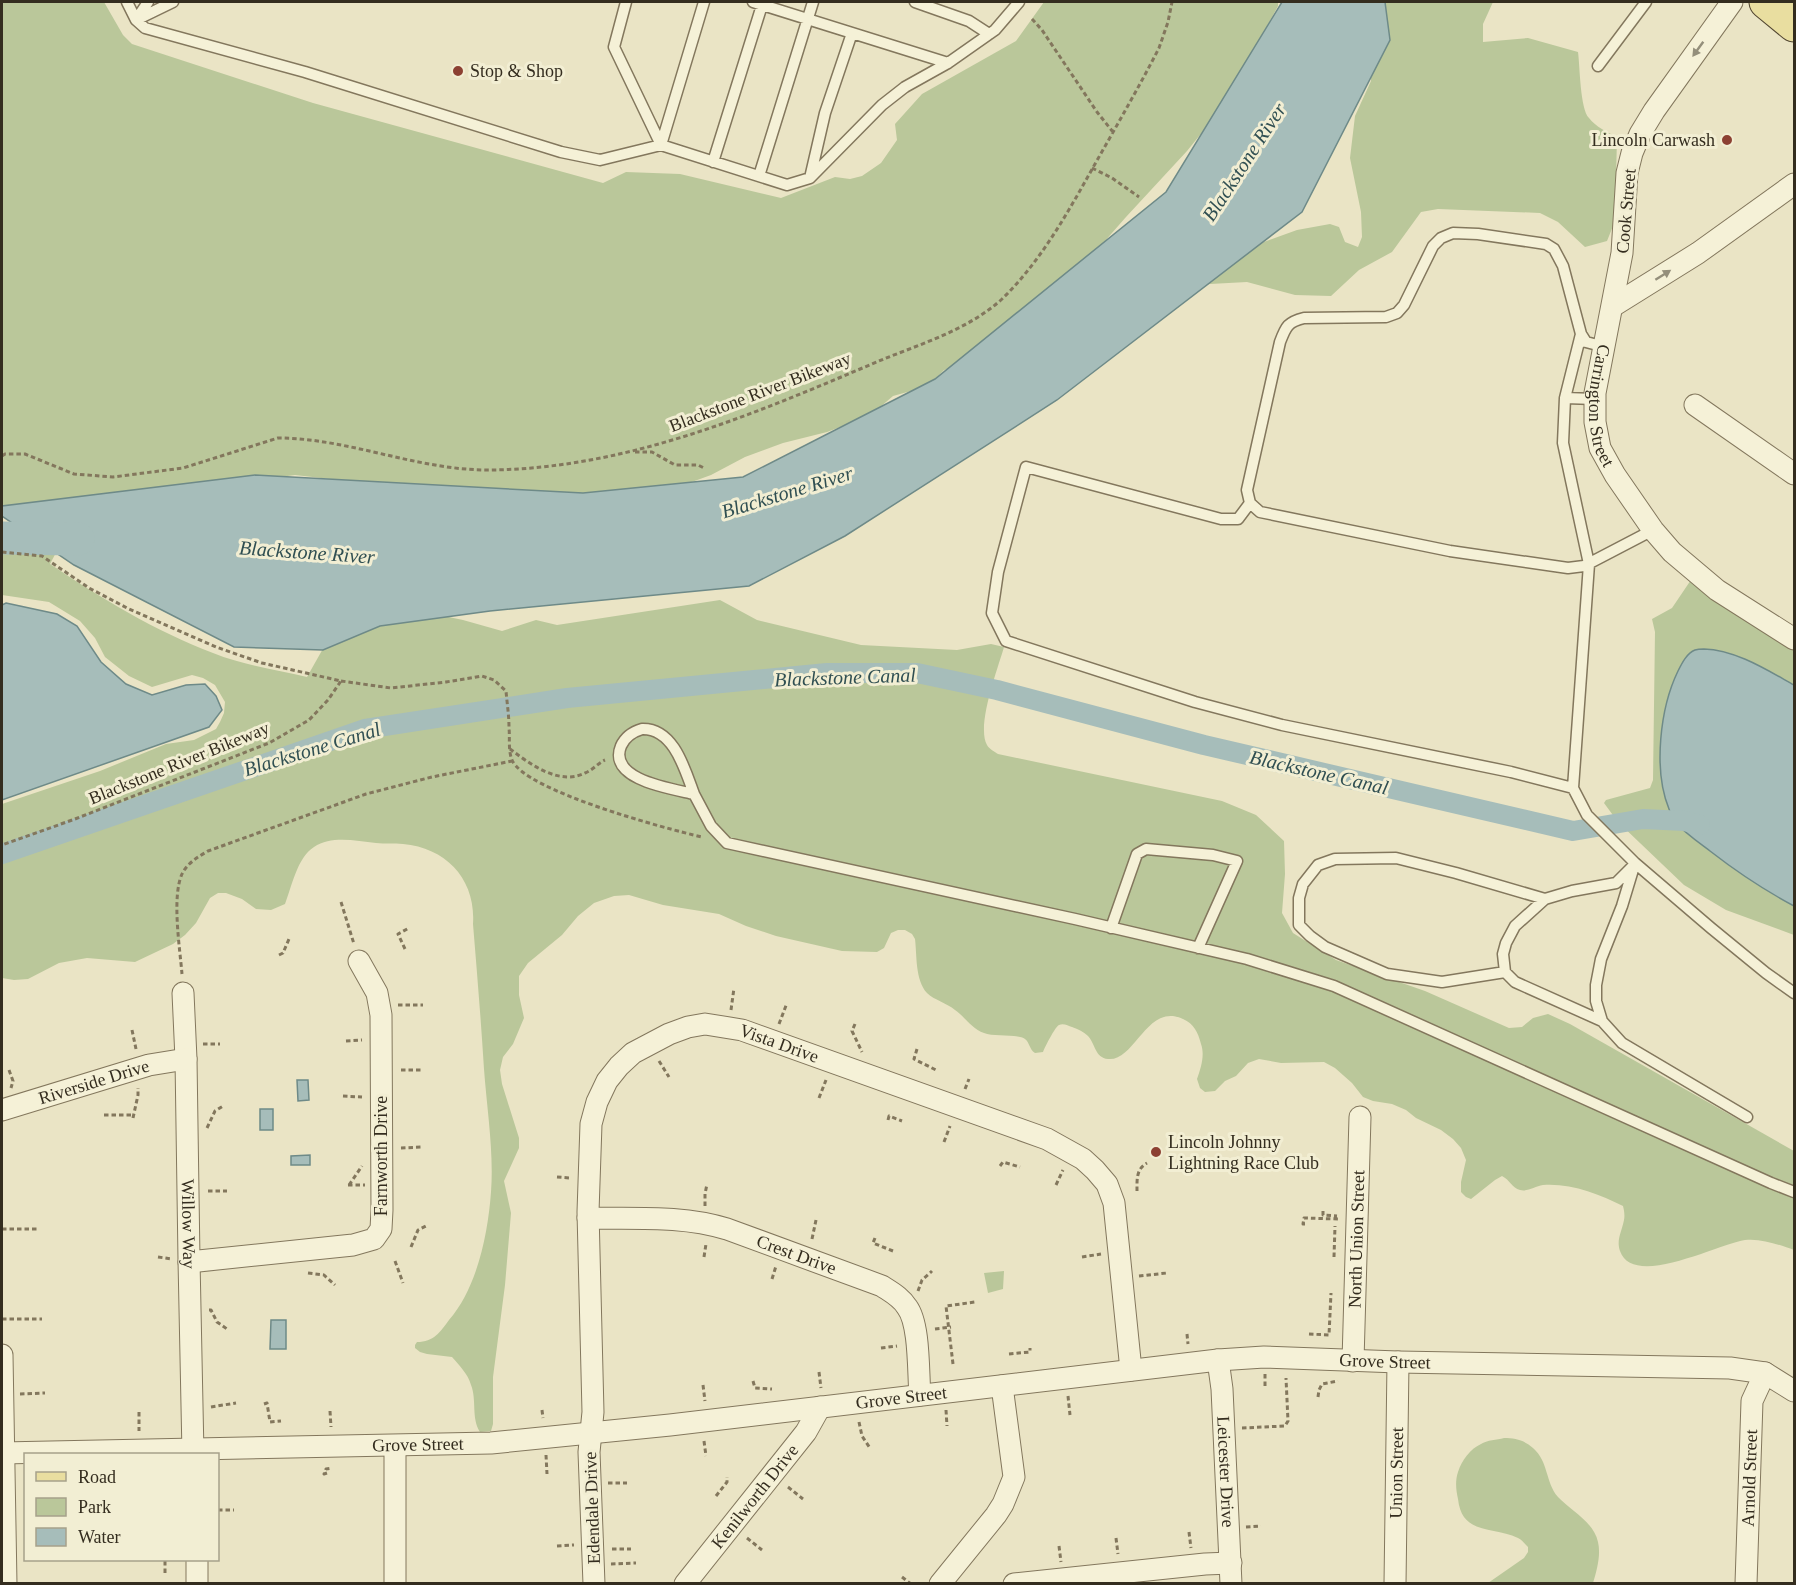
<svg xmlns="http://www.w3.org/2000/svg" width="1796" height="1585" font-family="Georgia,serif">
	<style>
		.green { fill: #bac79a }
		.water { fill: #a6bdba; stroke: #6e8a88; stroke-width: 1.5 }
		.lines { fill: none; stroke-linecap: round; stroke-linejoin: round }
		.canal { stroke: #a6bdba; stroke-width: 20 }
		.river { stroke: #a6bdba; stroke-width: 33 }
		.service-casing { stroke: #83775d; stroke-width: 13 }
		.minor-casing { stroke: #83775d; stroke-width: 23 }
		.primary-casing { stroke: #514530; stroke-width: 35 }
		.path { stroke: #83775d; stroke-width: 3; stroke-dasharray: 4.5 3; stroke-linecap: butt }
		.service { stroke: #f5f1d7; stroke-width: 10 }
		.minor { stroke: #f5f1d7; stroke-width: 21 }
		.primary { stroke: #e9dea0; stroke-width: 33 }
		.oneway { fill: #948f7b }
		.poi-dot { fill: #8c4032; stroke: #f2eed3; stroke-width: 2 }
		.labels { text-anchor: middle; stroke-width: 6; stroke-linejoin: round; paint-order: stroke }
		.poi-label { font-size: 18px; fill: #342d1f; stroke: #f2eed3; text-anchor: start }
		.street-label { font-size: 18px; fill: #342d1f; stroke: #f2eed3 }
		.water-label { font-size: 20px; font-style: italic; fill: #304f52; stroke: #f2eed3 }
	</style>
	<rect width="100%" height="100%" fill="#eae4c5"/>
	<!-- green -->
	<path class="green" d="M2,2H104L123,35L132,44L313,103L603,183L626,172L680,174L781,198L835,177L850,179L862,176L881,163L897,140L895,124L922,94L1016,41L1044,2H1278V6L1225,104L1187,151L1126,217L1068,283L962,365L944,370L935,379L918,389L893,396L879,408L843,426L827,432L783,443L745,457L711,475L689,483L633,497L330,479L295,475L30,510L2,518Z
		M1361,2H1493L1483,24V42L1528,38L1578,52C1580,66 1580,109 1589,118C1596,127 1607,132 1617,137L1615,221L1607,241L1585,247L1558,222L1540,213L1438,209L1421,212L1392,252L1359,270L1331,296L1295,295L1247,282L1173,286L1190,269L1297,230L1330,224L1339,227L1345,242L1358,247L1362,237L1361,212L1350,158L1355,116L1371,81L1370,59Z
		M2,545L59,547L50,564C101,598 155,631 213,653C243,665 276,670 307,677L329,638L341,623L444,616L463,620L502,631L536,620L557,625L720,600L757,620L861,645L957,650L991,644L1004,647C998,668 976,726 987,745C989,749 995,752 998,754L1222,801L1256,815L1284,841L1285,874L1282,913L1293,933L1336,960L1425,991L1509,1028L1522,1027L1533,1018L1548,1014L1570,1024L1794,1151V1250C1780,1245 1761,1238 1745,1240C1718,1244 1633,1289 1620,1251C1616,1240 1622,1231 1624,1220C1625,1215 1624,1210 1623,1206C1599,1194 1571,1183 1543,1185C1535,1186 1528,1192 1520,1190C1512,1188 1510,1180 1502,1176L1495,1180L1471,1199L1466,1197L1461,1192V1182L1466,1160L1461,1148L1453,1139L1441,1130L1416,1118L1406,1110L1392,1104L1373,1101L1363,1097L1352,1083L1335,1068L1324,1062L1281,1063L1259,1059L1248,1063L1236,1076L1225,1081L1215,1091L1205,1092L1200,1088L1197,1079C1201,1068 1205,1055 1201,1044C1198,1032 1194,1024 1183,1019C1147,1002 1135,1062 1108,1059C1095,1058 1095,1043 1088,1036C1084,1032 1078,1029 1072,1027C1068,1026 1064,1023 1059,1025C1055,1027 1045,1047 1043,1052L1035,1053C1029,1049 1030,1043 1025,1039C1019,1034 994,1037 984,1033C972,1029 965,1017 955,1010C947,1003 934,1000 927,993C915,980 917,955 915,939L912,934L905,930H898L891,933L884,948L877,952L842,951L776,936L746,926L719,914L663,905L629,895L614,896L594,903L578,916L562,935L528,963L519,976V995L524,1018L513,1044L503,1057L500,1070L502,1084L519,1138V1148L504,1181L511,1213L505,1285L493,1377V1424L491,1431L480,1432C471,1418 477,1400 471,1385C468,1374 459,1365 452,1357L427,1354L420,1352L415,1348V1345L417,1342C434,1342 440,1332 449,1320C477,1288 488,1234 491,1192C494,1152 487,1110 484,1069C481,1021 477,972 473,924C476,880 447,848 403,844C394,843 385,844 376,843C356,841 332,835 314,847C297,858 292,886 285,904L271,910L256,909L242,899L226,893H218L210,898L196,923L185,935L173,944L135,962L87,958L59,963L28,979L14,980L2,978V804L100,771L166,744L194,740L216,729L220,722L224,713L225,702L215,685L203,678L192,675L152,687L129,676L105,657L95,638L80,621L49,602L2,595Z
		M1695,574L1794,639V685L1738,657L1717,650L1673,683L1665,713L1661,744L1774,895L1794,906V935L1726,910L1684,885L1618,822L1604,803L1606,800L1650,788L1653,780L1655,632L1652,619L1672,608Z
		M1004,1271L1003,1289L988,1293L984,1273Z
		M1504,1438C1515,1438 1524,1440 1533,1448C1549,1462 1545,1482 1558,1497C1571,1511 1594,1522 1598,1542C1601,1555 1597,1570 1593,1583H1488L1524,1558L1528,1552V1547C1525,1544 1522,1540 1518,1538C1494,1526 1462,1536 1458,1499C1456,1490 1455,1481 1458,1472C1462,1460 1470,1449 1481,1444C1487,1440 1497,1440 1504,1438Z"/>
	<!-- water -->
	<path class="water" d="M1282,2H1385L1390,40L1302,212L1057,400L845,536L749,586L490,611L380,626L323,650L234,647L74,565L2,516V506L255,475L583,493L743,477L935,379L1166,192Z
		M6,603L57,614L77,626L101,662L126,684L152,695L186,685L205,684L216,696L222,710L209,727L2,800V605Z
		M1704,649C1736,650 1767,670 1794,685V906C1764,890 1737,872 1710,851C1698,842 1685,833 1675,822C1672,818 1671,814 1669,809C1653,770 1660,708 1678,671C1682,663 1687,653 1695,650C1698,649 1701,649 1704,649Z
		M297,1080H308L309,1100L298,1101Z
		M260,1109H273V1130H260Z
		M310,1155V1165H291V1156Z
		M271,1320H286V1349H270Z"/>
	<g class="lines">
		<!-- canal -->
		<path class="canal" d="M2,854L365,729L567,698L827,673H917L997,690L1204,745L1573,831L1643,819L1685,821L1700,825"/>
		<!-- river -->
		<path class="river" d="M2,538L78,539"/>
		<!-- service casing -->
		<g class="service-casing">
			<path id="service" d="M127,2L136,20L145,28L305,72L561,152L600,160L661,145L787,185L810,178L882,105L905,87L948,63L995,30L1019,2
				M148,2L136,20L173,2
				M626,2L614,47L661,145
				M753,2L948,63
				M915,2L969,21L989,34
				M1598,66L1646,2
				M661,145L704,2
				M713,162L763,2
				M759,176L813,2
				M810,178L825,113L852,33
				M1581,334L1565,398L1563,443L1589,564L1573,788L1587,815L1635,863L1711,928L1766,973L1794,993
				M1605,347L1586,342L1581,334L1563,266L1554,249L1546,244L1478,234L1453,233L1441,238L1433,246L1404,305L1397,313L1386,317L1304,318C1288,322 1286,326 1280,342L1247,490L1250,503L1260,512L1450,551L1568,568L1584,566L1653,530
				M1565,398L1595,399
				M1250,503L1238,519H1221L1026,467L998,572L992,613L1006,641L1195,702L1282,725L1511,772L1573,788
				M642,729C674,728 685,770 694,794C673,789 607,780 621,746C625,737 632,732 642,729Z
				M694,794L711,826L727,843L1075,919L1247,959L1334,986L1771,1183L1794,1192
				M1635,863L1622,906L1601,959L1596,985V1001L1602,1021L1622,1043L1747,1117
				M1111,928L1137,854L1146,849L1213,855L1237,861L1198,948
				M1505,972L1442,982L1387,974L1325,947L1310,936L1299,925V898L1303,884L1318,865L1335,859L1396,858L1456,873L1545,899
				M1602,1021L1515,982L1505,972L1503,954L1506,943L1515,926L1545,899L1572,891L1616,883L1633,866"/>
		</g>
		<!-- minor casing -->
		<g class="minor-casing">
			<g id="minor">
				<path id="s1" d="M1732,2L1654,111L1640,134L1632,153L1627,173L1622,253L1595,393V422L1600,448L1615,475L1653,530L1672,552L1717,590L1794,639"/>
				<path d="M1613,306L1698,253L1794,184"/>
				<path d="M1695,405L1794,474"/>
				<path id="s2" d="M183,993L186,1059L189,1260L193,1454"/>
				<path id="s3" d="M2,1110L149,1065L186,1059"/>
				<path id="s4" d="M588,1218C634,1219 682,1215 727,1229L882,1286C891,1292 901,1297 907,1307C920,1324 918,1373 920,1395"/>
				<path d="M189,1262L353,1245L374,1239L381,1229L382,1210L381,1015L377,993L359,961"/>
				<path d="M2,1355L6,1584"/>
				<path id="s5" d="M1218,1360L1222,1389L1231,1584"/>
				<path id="s6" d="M1353,1361L1360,1117"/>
				<path d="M395,1446V1584"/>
				<path id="s7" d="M2,1453L491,1443L670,1425L1218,1360L1264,1357L1398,1362L1730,1368L1765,1373L1794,1391"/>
				<path d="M197,1560V1584"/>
				<path id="s8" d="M594,1584L589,1452L593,1412L588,1212L591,1124L597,1102L607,1081L619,1066L633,1053L669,1034L688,1027L705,1024L742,1030L1047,1139L1083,1159L1095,1170L1107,1184L1114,1203L1131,1370"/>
				<path id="s9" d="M685,1584L806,1432L820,1407"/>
				<path d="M940,1584L996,1515L1003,1504L1014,1477L1002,1386"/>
				<path d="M1014,1584L1205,1564L1231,1563"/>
				<path id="s10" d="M1395,1584L1398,1362"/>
				<path id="s11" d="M1746,1584L1752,1401L1765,1373"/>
			</g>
		</g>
		<!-- primary casing -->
		<g class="primary-casing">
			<path id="primary" d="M1766,2L1794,25"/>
		</g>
		<!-- path -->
		<path class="path" d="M1032,19L1042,30L1097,112L1113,132
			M1092,168L1112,178L1139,197
			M635,452H652L675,465H698L704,468
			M2,456L5,454H25L74,474L113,477L183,468L278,438C348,438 416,470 488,470C627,469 754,414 879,361C920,344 968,330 1002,299C1042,260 1068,212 1095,164C1117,125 1139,87 1159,48L1168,22L1172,2
			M2,552L42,556L89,588L127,608L216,647L262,663L341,681L328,700L309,720L269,743L75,819L2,845
			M341,681L391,688L446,682L482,676L494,680L506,691C507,703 509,715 509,728C510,738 508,750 512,760C525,791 667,829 702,837
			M510,749C530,764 559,786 585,773C593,770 598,763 605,760
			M341,902L354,944
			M405,949L398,934L409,928
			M279,955L283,953L289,939
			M182,974C180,949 171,894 183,872C189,862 198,857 208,851L366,794L432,777L512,761
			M398,1005H423
			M731,1010L734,988
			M779,1024L787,1003
			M855,1024L852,1031L862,1052
			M132,1030L136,1049
			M346,1041L362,1040
			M203,1044H220
			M917,1049L914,1059L936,1070
			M659,1061L669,1077
			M9,1070L13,1081L11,1088
			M401,1070H423
			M965,1089L969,1079
			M343,1096L362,1097
			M819,1098L826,1080
			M104,1115H133
			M133,1118L138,1095V1088
			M888,1120L889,1116L902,1121
			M207,1128L215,1111L223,1106
			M944,1142L950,1126
			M401,1148L423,1147
			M1000,1166L1003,1162L1020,1167
			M557,1177L570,1178
			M348,1185H365
			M349,1185L362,1166
			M1056,1185L1063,1170
			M208,1191H227
			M1137,1191C1137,1180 1136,1169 1147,1163
			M705,1206V1194L707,1184
			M1323,1211V1215L1337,1216
			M1305,1224H1303L1304,1218L1339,1219
			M2,1229H39
			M875,1238L873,1243L893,1251
			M812,1239L816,1220
			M411,1247L418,1230L428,1225
			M158,1257L172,1259
			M704,1257L706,1244
			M1082,1257L1101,1254
			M1334,1257L1335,1226
			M395,1261L403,1283
			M308,1273L324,1275L335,1285
			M1139,1276L1167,1273
			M772,1279L776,1266
			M918,1291L922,1280L932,1271
			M209,1310H211L217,1322L227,1329
			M2,1319H42
			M935,1329L951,1327
			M1187,1334L1188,1344
			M1309,1334L1329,1335L1331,1293
			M881,1348L897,1346
			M1009,1354L1030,1352V1348
			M953,1364L946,1306L975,1302
			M819,1372L821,1388
			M1265,1374V1389
			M753,1381L755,1388L772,1389
			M703,1385L705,1401
			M20,1394L45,1393
			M1068,1396L1070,1415
			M1318,1397L1319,1390L1322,1384L1338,1381
			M264,1404L267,1403L270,1422L281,1421
			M211,1407L236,1403
			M542,1410L543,1418
			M946,1410L947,1426
			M330,1411L331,1427
			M139,1412V1431
			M859,1422L862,1436L870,1448
			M1242,1428L1285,1426L1288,1421L1286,1378
			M704,1441L706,1456
			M546,1455L547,1474
			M327,1473L324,1474L326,1469L332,1468
			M608,1483H627
			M788,1487L803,1499
			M716,1496L727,1482V1477
			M218,1510H234
			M1246,1527L1261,1526
			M1189,1532L1191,1548
			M747,1538L762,1550
			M1116,1538L1118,1554
			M557,1546L574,1545
			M1059,1546L1061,1562
			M612,1549H631
			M611,1564L636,1563
			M165,1573V1560
			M902,1577L911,1584"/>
		<!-- service -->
		<use href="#service" class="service"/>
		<!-- minor -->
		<use href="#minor" class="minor"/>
		<!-- primary -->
		<use href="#primary" class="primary"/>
	</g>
	<!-- one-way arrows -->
	<defs><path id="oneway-solid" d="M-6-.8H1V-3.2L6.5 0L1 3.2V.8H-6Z" transform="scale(1.5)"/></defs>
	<g class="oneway">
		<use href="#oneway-solid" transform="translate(1698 49) rotate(126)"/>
		<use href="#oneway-solid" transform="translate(1663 275) rotate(-32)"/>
	</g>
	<!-- markers -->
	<g class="poi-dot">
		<circle cx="458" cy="71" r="6"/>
		<circle cx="1727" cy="140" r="6"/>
		<circle cx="1156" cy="1152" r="6"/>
	</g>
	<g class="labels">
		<!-- poi labels -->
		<g class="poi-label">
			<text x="470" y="77">Stop &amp; Shop</text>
			<text x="1715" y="146" text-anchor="end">Lincoln Carwash</text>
			<text x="1168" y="1148">Lincoln Johnny<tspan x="1168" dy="21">Lightning Race Club</tspan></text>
		</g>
		<!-- street labels -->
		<g class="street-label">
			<text transform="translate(1626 211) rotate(-85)" y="6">Cook Street</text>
			<text transform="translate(760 392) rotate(-21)" y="6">Blackstone River Bikeway</text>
			<text dy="6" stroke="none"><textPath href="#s1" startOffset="438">Carrington Street</textPath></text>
			<text transform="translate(179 763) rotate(-22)" y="6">Blackstone River Bikeway</text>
			<text dy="6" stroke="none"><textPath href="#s8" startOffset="700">Vista Drive</textPath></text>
			<text dy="6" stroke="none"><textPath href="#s3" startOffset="96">Riverside Drive</textPath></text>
			<text transform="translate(381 1156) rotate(-90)" y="6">Farnworth Drive</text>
			<text dy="6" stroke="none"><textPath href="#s2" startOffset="231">Willow Way</textPath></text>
			<text dy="6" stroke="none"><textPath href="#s6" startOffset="122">North Union Street</textPath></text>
			<text dy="6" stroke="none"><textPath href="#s4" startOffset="214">Crest Drive</textPath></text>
			<text dy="6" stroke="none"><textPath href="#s7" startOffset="1388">Grove Street</textPath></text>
			<text dy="6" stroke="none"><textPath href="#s7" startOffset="902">Grove Street</textPath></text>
			<text dy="6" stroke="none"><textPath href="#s7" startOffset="416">Grove Street</textPath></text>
			<text dy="6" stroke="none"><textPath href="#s5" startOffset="112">Leicester Drive</textPath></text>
			<text dy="6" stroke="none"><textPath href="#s10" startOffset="111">Union Street</textPath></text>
			<text dy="6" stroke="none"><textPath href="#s11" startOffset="106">Arnold Street</textPath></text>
			<text dy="6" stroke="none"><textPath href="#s9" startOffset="112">Kenilworth Drive</textPath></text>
			<text transform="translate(592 1508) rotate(-92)" y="6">Edendale Drive</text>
		</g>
		<!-- water labels -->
		<g class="water-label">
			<text transform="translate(1244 162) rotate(-57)" y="7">Blackstone River</text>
			<text transform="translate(787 492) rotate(-17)" y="7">Blackstone River</text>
			<text transform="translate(307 552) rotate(4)" y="7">Blackstone River</text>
			<text transform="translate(845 677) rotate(-2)" y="7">Blackstone Canal</text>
			<text transform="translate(312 749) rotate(-17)" y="7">Blackstone Canal</text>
			<text transform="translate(1319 772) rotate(13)" y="7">Blackstone Canal</text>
		</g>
	</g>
	<!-- border -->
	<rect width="1796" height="1585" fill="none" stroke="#342d1f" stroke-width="6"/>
	<!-- legend -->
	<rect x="24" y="1453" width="195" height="108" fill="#f2eed3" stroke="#a6a18b" stroke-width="1.5"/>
	<rect x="36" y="1472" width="30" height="9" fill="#e9dea0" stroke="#a6a18b" stroke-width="1.5"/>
	<text x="78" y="1483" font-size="18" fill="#342d1f">Road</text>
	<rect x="36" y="1498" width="30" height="18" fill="#bac79a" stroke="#a6a18b" stroke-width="1.5"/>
	<text x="78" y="1513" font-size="18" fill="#342d1f">Park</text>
	<rect x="36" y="1528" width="30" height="18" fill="#a6bdba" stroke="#a6a18b" stroke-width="1.5"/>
	<text x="78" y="1543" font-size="18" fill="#342d1f">Water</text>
</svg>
